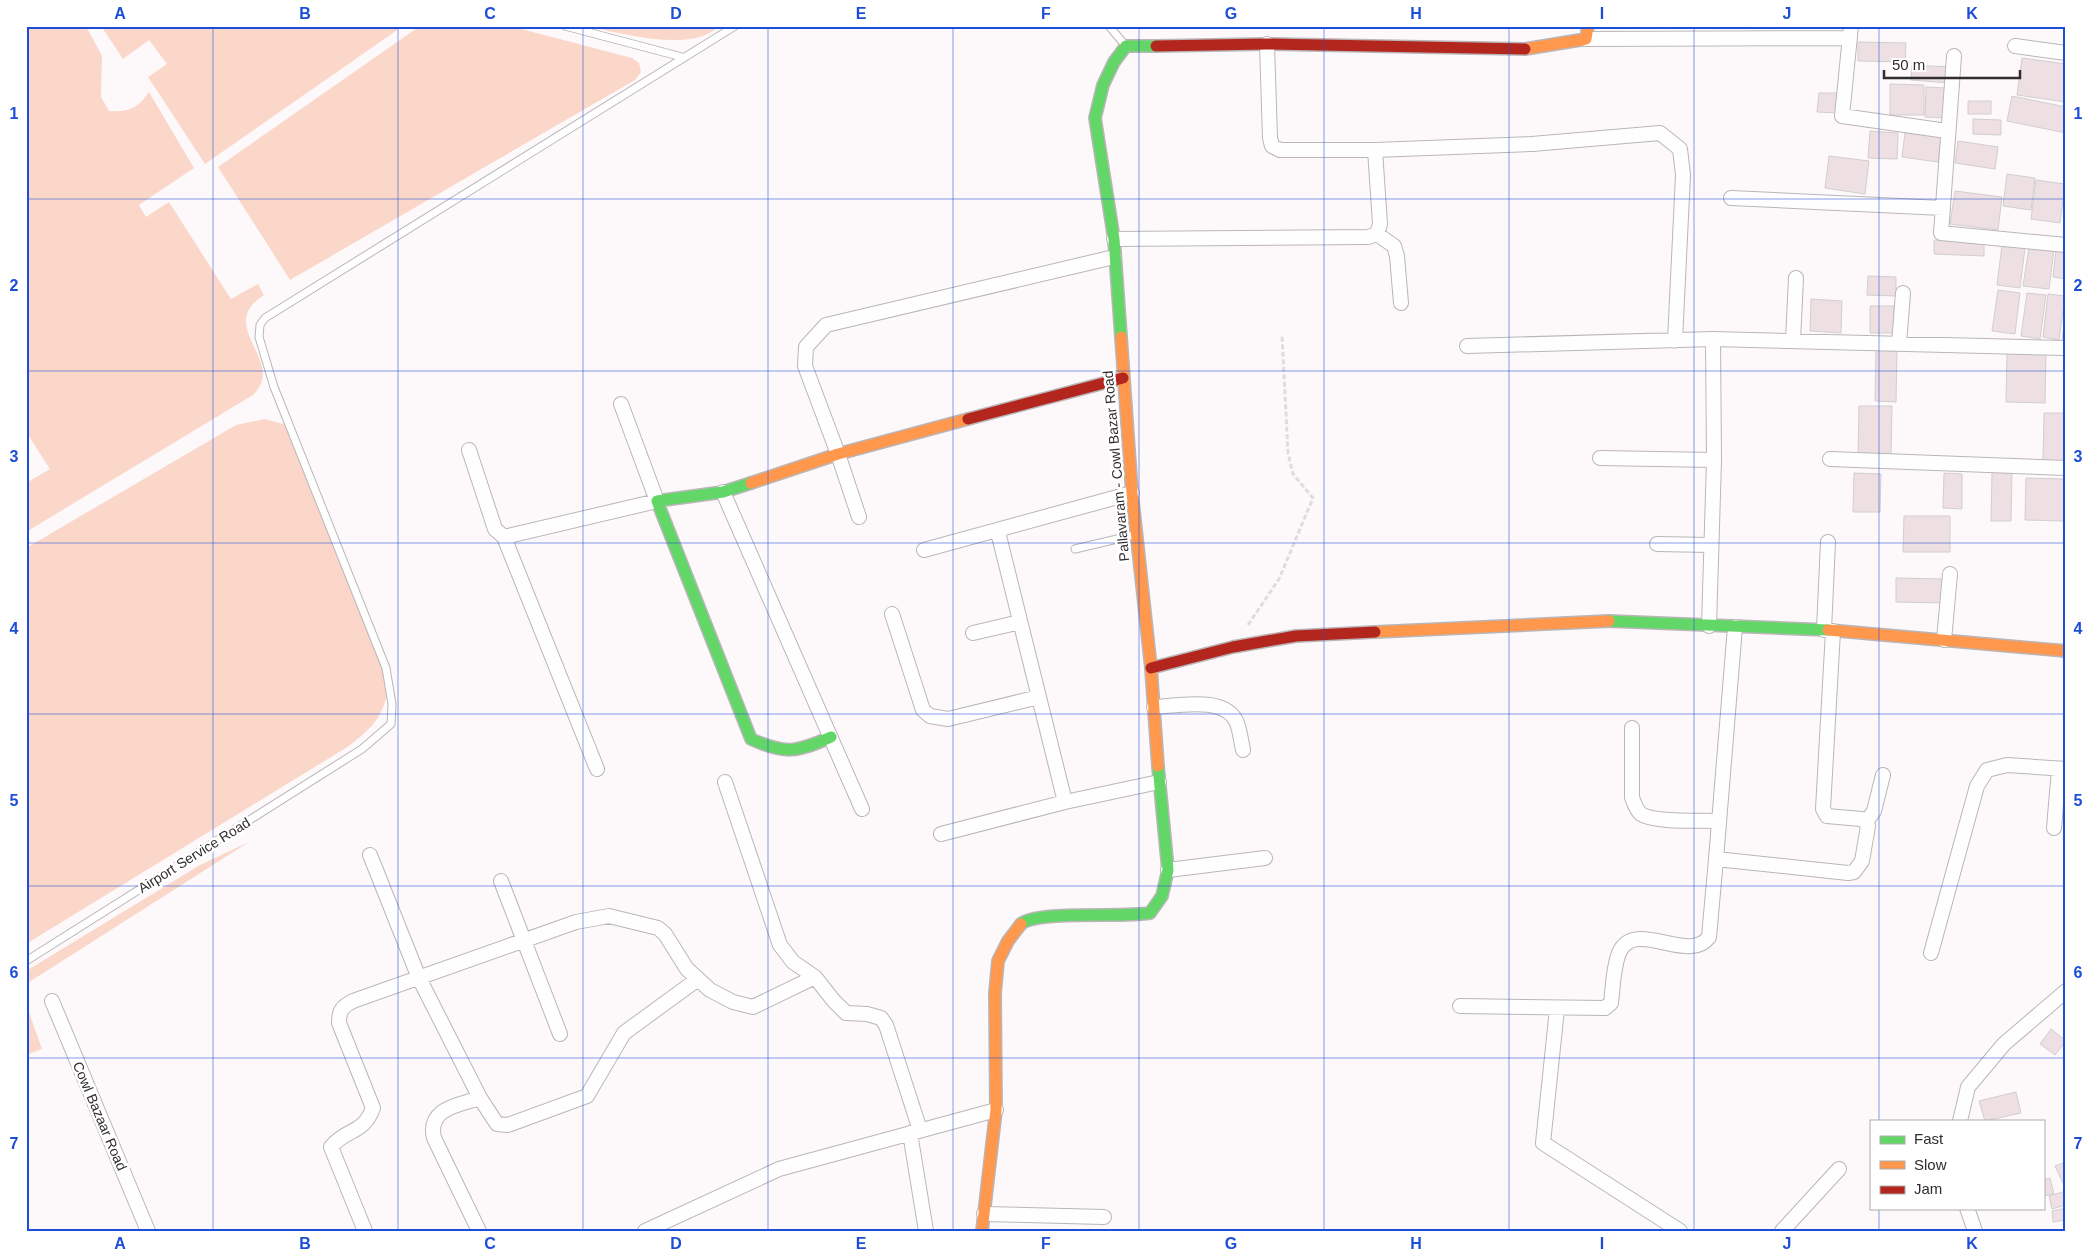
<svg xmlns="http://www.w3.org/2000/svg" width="2092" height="1257" font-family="Helvetica,sans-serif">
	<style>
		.green { fill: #fbd7ca }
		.building { fill: #eee0e2; stroke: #d2cece }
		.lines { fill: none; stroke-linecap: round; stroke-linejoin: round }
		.lane-casing { stroke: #bab6b8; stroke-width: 9 }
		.street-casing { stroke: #bab6b8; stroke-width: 16 }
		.fast-casing { stroke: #bab6b8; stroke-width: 14 }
		.slow-casing { stroke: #bab6b8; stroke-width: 14 }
		.jam-casing { stroke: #bab6b8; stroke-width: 14 }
		.path { stroke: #deddde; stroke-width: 3; stroke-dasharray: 5 2.5; stroke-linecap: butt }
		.lane { stroke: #fffefe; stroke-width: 7 }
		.street { stroke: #fffefe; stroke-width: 14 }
		.fast { stroke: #63d668; stroke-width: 11 }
		.slow { stroke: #ff974d; stroke-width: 11 }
		.jam { stroke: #b3261e; stroke-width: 11 }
		.grid { fill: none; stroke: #1d4ed8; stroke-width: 1; stroke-opacity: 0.55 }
		.labels { text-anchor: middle; stroke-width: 5; stroke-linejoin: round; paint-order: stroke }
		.street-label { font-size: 14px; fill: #312c2f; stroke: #fff }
		.neatline { fill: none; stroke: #1d4ed8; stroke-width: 2 }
		.grid-label { font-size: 16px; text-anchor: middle; font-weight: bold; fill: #1d4ed8 }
	</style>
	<rect width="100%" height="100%" fill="#fdf9fb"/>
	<!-- green -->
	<path class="green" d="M26,26H86L102,56L101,97L109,111C129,112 137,109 149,92L194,168L139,205L146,217L169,202L231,299L258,284L264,295C214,327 288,361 253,395L26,532V483L50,469L26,432Z
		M101,26H403L205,164L148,77L167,64L149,40L123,59Z
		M420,26H510L632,58L639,63L641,72L635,80L290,280L218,167Z
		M587,26H721C713,31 705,36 696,38C664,45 618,33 587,26Z
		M265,419L287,425L390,680C384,715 377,724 349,746L26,944V548L236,425Z
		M249,842L26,984V971L200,865Z
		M26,1004L42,1049L26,1055Z"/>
	<!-- building -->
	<path class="building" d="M1858,42L1906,43L1905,62L1858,61Z
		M2022,58L2066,64V102L2017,95Z
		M1912,65L1950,67L1949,83L1911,80Z
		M1890,84L1924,85V115H1890Z
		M1926,87L1947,88L1946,118L1925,117Z
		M1819,93H1840L1837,113L1817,112Z
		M2012,96L2066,107V133L2007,121Z
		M1968,101H1991V114H1968Z
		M1973,119L2001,120V135L1973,134Z
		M1870,131L1898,133L1897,159L1868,158Z
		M1905,133L1941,137L1938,162L1902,157Z
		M1958,141L1998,147L1995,169L1955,163Z
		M1829,156L1869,161L1865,194L1825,188Z
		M2007,174L2035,178L2031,210L2003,206Z
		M2036,180L2065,184L2060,223L2031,219Z
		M1955,191L2002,197L1998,230L1950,224Z
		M1934,240L1984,241V256L1934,254Z
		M2002,245L2025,248L2020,288L1997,285Z
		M2029,247L2054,250L2049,289L2023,286Z
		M2056,250L2066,251V279L2053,277Z
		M1868,276L1896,277V296L1867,295Z
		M1998,290L2020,293L2015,334L1992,331Z
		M2027,293L2046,295L2040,339L2021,336Z
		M2048,294L2065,296L2059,340L2043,337Z
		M1811,299L1842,301L1841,333L1810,331Z
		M1870,306H1894L1895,333H1870Z
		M2066,309V341H2062Z
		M1876,348L1897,349L1896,402L1875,401Z
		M2007,352H2046L2045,403L2006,402Z
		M1859,406H1892L1891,456H1858Z
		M2044,413H2066V462H2043Z
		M1992,472H2012L2011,521H1991Z
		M1854,473L1881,474L1880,512H1853Z
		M1944,473L1962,474V509L1943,508Z
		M2026,478L2066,479V521L2025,520Z
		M1904,516H1950V552H1903Z
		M1896,578L1946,579L1945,603L1896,602Z
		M2051,1029L2066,1041L2055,1055L2040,1044Z
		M2016,1092L2021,1113L1985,1121L1979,1101Z
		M2066,1162V1182L2063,1183L2055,1166Z
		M2050,1178L2054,1194L2043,1196V1180Z
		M2066,1191V1205L2052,1209L2049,1196Z
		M2066,1208V1220L2053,1222L2052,1211Z"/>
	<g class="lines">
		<!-- lane casing -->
		<g class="lane-casing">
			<path id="lane" d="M565,26L682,57
				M1109,26L1125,45
				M1075,549L1134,535
				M26,961L362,749L391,724L392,704L386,668L274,387L259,337L260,325L265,318L735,26"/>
		</g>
		<!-- street casing -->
		<g class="street-casing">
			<path id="street" d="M1851,26L1842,116L1947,131
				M1586,39L1850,38
				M1267,44L1270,138L1272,146L1280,150H1375L1532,144L1660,133L1680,149L1683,175L1675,341
				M2015,46L2066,53
				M1954,56L1941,233L2066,245
				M1731,198L1943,208
				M1377,234L1394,246L1397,256L1401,303
				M1114,239L1368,237L1377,234L1380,224L1375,150
				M1793,341L1796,278
				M1899,344L1903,293
				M1467,346L1713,339L2066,348
				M469,450L495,529L504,537L657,501L621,404
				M1600,458L1714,460
				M1830,459L2066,468
				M723,492L862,809
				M859,517L838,454L805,366L806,347L826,325L1114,257
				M998,532L1065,802
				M504,537L597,769
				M1657,544L1710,545
				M924,550L1132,493
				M892,614L923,710L930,716L948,719L1039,697
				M1709,626L1714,460L1713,339
				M1735,627L1716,859L1848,873L1854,872L1862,861L1868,826L1866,822L1861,819L1827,816L1823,809L1833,631
				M1824,630L1828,542
				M973,633L1020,622
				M1944,640L1950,574
				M1154,707C1176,706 1226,695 1237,723C1240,731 1241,741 1243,750
				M1632,728V797C1634,803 1636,810 1641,814C1654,823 1702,820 1719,821
				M725,782L780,945L793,962L815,977L833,1000L846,1013L867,1014L881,1018L886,1025L920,1130
				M1866,822L1874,811L1883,775
				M2054,828L2059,769
				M941,834L1065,802L1159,782
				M370,855L419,978L480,1098
				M1168,870L1265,858
				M501,881L560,1034
				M1931,953L1977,786L1987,770L2007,765L2066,769
				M52,1001L148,1231
				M1460,1006L1605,1008L1611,1003C1613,988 1613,968 1619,953C1634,917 1689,965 1709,937L1716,859
				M1557,1009L1543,1143L1680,1231
				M1960,1121L1968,1087L2004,1044L2066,991
				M910,1133L926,1231
				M1967,1208L1975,1231
				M984,1214L1104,1217
				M365,1231L331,1147C346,1128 363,1135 373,1108L339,1023C339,1010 342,1007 353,1001L576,922L609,916L658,928L665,934L687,969L710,990L733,1002L753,1007L815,977
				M479,1231L434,1138C427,1108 459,1105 480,1098L497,1124L508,1125L587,1096L624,1033L698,979
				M645,1231L779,1169L996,1110
				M1782,1231L1839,1169"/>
		</g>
		<!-- fast casing -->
		<g class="fast-casing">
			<path id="fast" d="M1121,337L1114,239L1095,118L1103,85L1114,62L1126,46H1156
				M751,483L723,492L657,501L751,739C786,755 797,752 831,737
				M1609,621L1828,630
				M1021,924C1037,910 1123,918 1150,913L1162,896L1168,870L1158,766"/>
		</g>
		<!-- slow casing -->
		<g class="slow-casing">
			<path id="slow" d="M1525,49L1586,39L1588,26
				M1121,337L1132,493L1151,668L1158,766
				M751,483L838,454L968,419
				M1828,630L2066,651
				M1375,632L1609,621
				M982,1231L996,1110L995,993L998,961L1008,941L1021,924"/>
		</g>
		<!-- jam casing -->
		<g class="jam-casing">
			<path id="jam" d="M1156,46L1267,44L1525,49
				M968,419L1123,378
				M1151,668L1233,647L1296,636L1375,632"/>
		</g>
		<!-- path -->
		<path class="path" d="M1248,625L1279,579L1313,498L1293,474L1288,453L1282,335"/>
		<!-- lane -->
		<use href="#lane" class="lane"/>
		<!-- street -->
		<use href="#street" class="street"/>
		<!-- fast -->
		<use href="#fast" class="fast"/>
		<!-- slow -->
		<use href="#slow" class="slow"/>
		<!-- jam -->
		<use href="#jam" class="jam"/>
	</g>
	<!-- grid -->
	<path class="grid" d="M213,26V1231M398,26V1231M583,26V1231M768,26V1231M953,26V1231M1139,26V1231M1324,26V1231M1509,26V1231M1694,26V1231M1879,26V1121M26,199H2066M26,371H2066M26,543H2066M26,714H2066M26,886H2066M26,1058H2066M1879,1208V1231"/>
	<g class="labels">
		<!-- street labels -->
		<g class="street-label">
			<text transform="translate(1116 466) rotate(-95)" y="5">Pallavaram - Cowl Bazar Road</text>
			<text transform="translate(194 855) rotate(-32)" y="5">Airport Service Road</text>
			<text transform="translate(100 1116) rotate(67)" y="5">Cowl Bazaar Road</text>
		</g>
	</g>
	<!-- border -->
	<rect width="2092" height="1257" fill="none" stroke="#ffffff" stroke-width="55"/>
	<!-- legend -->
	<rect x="1870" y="1120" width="175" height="90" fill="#ffffff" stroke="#adabac"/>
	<rect x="1880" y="1136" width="25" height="8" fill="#63d668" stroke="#adabac"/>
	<text x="1914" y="1144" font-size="15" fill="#312c2f">Fast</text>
	<rect x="1880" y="1161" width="25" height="8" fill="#ff974d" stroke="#adabac"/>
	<text x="1914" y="1170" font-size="15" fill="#312c2f">Slow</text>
	<rect x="1880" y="1186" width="25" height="8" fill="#b3261e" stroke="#adabac"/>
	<text x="1914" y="1194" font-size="15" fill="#312c2f">Jam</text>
	<!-- scale -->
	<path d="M1884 70v8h136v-8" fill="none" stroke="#312c2f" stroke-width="2.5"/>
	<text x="1892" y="70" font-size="15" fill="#312c2f" stroke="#ffffff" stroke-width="4" paint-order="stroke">50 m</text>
	<rect x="28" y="28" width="2036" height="1202" class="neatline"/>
	<g class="grid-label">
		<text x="120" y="19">A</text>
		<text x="305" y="19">B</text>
		<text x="490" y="19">C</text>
		<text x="676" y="19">D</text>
		<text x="861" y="19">E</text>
		<text x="1046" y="19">F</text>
		<text x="1231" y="19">G</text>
		<text x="1416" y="19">H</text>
		<text x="1602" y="19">I</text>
		<text x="1787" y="19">J</text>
		<text x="1972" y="19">K</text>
		<text x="14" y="119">1</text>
		<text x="2078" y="119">1</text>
		<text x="14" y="291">2</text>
		<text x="2078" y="291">2</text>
		<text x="14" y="462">3</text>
		<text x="2078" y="462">3</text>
		<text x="14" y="634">4</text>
		<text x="2078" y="634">4</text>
		<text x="14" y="806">5</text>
		<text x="2078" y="806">5</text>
		<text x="14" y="978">6</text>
		<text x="2078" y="978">6</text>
		<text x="14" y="1149">7</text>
		<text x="2078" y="1149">7</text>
		<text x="120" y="1249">A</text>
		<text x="305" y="1249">B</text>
		<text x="490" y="1249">C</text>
		<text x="676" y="1249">D</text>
		<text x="861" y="1249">E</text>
		<text x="1046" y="1249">F</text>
		<text x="1231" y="1249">G</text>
		<text x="1416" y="1249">H</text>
		<text x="1602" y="1249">I</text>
		<text x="1787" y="1249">J</text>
		<text x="1972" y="1249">K</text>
	</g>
</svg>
